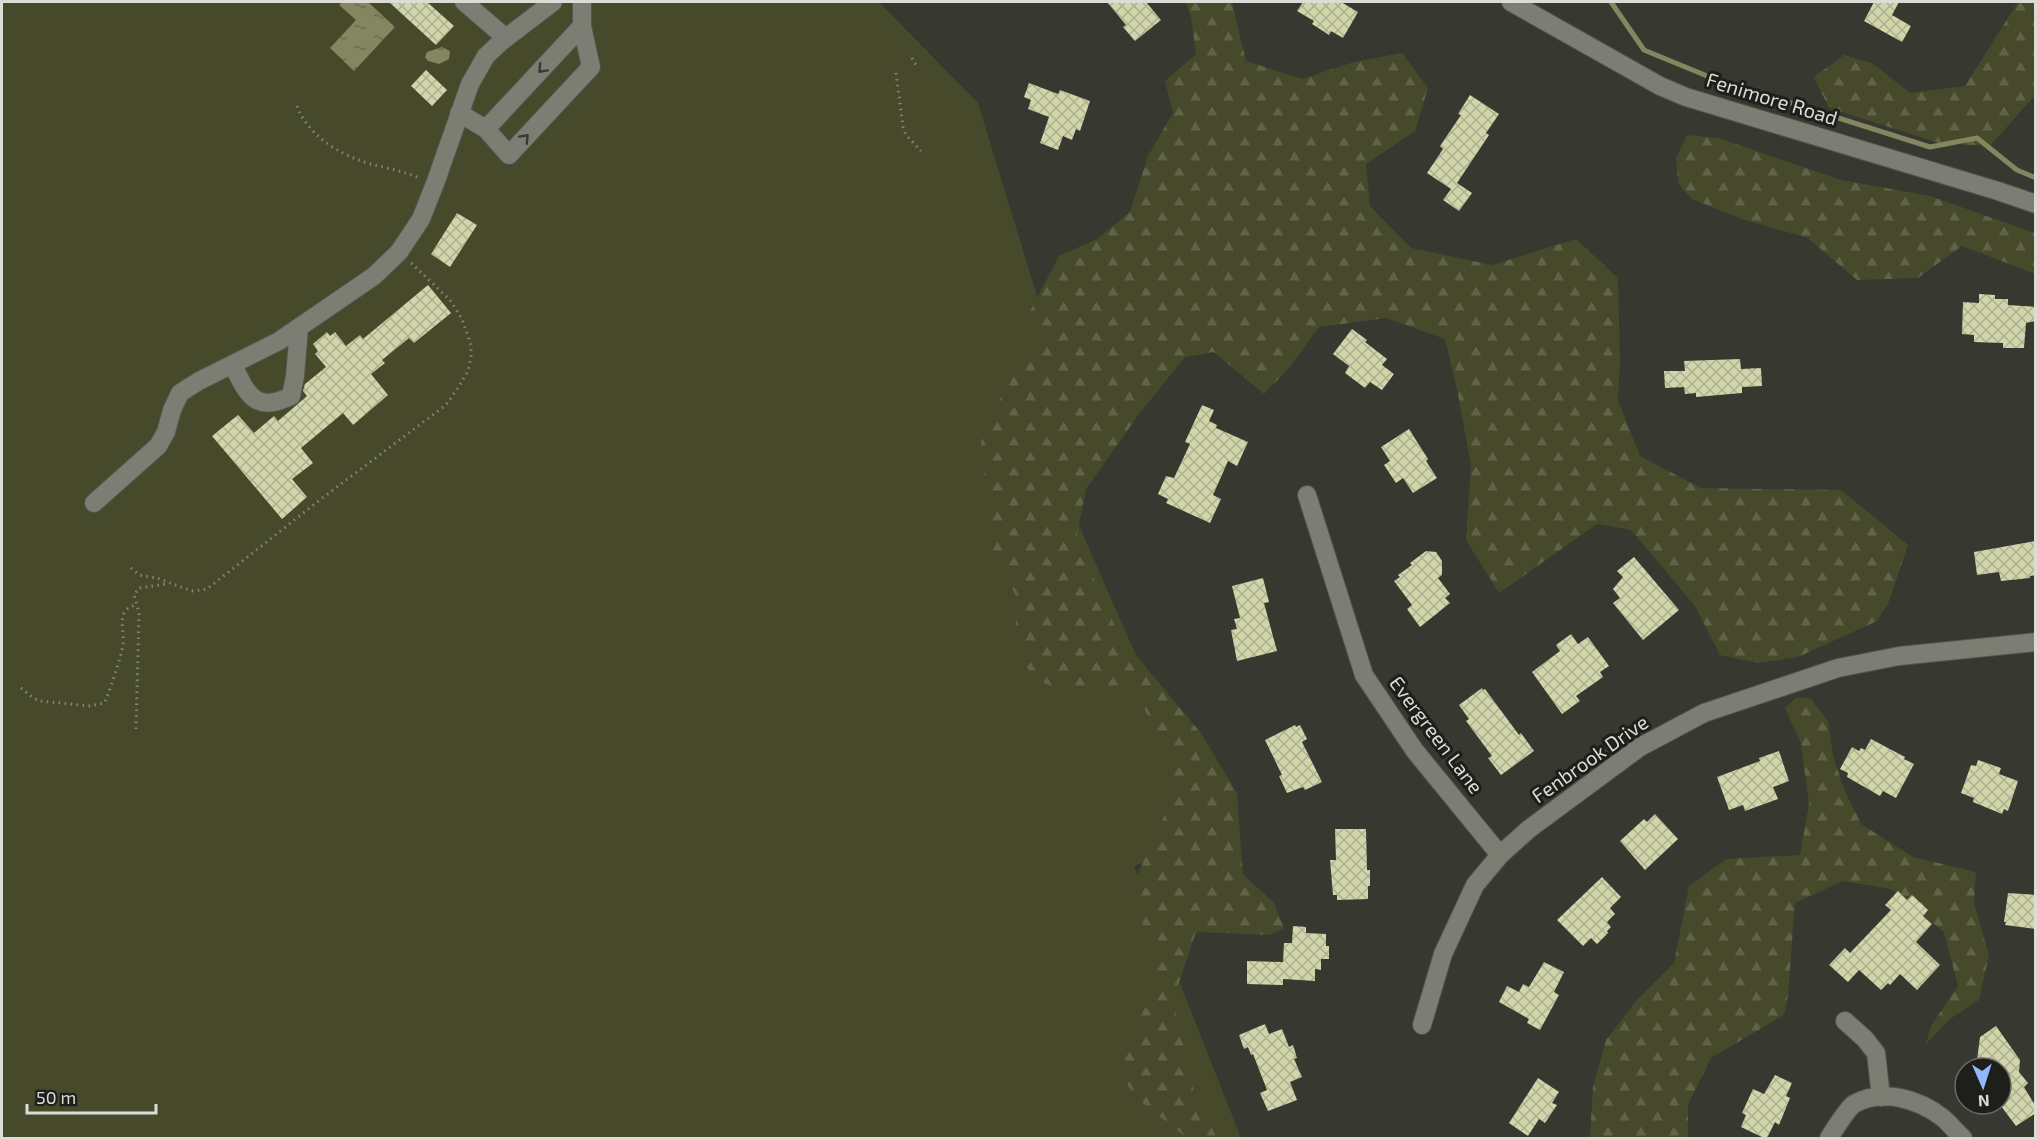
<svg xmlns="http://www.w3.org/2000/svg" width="2037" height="1140" font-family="'Exo 2',sans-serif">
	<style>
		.grass { fill: #47492b }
		.forest { fill: url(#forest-firs) }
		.water { fill: url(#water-ripples) }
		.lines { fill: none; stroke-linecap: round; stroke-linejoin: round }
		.stream { stroke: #83865e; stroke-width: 5 }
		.building { fill: url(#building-cross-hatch) }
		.minor-casing { stroke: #53544d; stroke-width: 20 }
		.path { stroke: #85857e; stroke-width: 3; stroke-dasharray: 1.5 4.5; stroke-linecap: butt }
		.minor { stroke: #7c7d73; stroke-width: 18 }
		.oneway { stroke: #3a3a35 }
		.labels { text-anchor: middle; stroke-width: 6; stroke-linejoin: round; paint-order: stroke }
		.street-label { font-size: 20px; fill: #dcdcd7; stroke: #1e1e1b }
	</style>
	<defs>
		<pattern id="forest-firs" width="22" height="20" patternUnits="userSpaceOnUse" patternTransform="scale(1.5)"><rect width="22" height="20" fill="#47492b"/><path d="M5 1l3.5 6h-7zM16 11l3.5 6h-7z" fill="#616349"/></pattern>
		<pattern id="water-ripples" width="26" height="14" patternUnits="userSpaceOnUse" patternTransform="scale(1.5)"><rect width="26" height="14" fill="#83865e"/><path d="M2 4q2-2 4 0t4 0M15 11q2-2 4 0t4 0" fill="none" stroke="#6c6e54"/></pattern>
		<pattern id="building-cross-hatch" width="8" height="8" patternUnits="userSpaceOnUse" patternTransform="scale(1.5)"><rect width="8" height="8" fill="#d1d5aa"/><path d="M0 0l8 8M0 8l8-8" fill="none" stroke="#adb090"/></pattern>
	</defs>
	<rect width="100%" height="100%" fill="#37382f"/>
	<!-- grass -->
	<path class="grass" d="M2,2H879L978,103L1068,397L1027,407L1215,835L1134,866L1241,1138H2Z"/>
	<!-- forest -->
	<path class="forest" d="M1186,2H1232L1246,61L1302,79L1354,62L1402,53L1428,88L1415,131L1366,164L1370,206L1411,248L1492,265L1576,239L1618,278L1620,362L1618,400L1640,456L1701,488L1841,490L1908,545L1889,601L1877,621L1798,657L1758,663L1720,655L1695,606L1631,530L1597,524L1499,593L1466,540L1471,465L1457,389L1445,339L1386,318L1319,327L1289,368L1264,394L1214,352L1185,357L1139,414L1086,489L1076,539L1119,635L1200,732L1237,793L1243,874L1274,903L1284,928L1269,935L1196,932L1173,1000L1195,1096L1217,1138H1187L1141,1102L1119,1075L1151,986V943L1129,893L1165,814L1172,770L1135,688H1109L1075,696L1034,679L1016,648V596L992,548L981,441L996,405L1037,339L1028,315L1059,256L1097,239L1130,212L1148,156L1173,113L1165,81L1196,54L1191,18Z
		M2018,2H2035V95L1990,146L1939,143L1829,108L1814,77L1844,55L1872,63L1910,93L1965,86Z
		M1687,135L1718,138L1841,180L1930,196L2035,233V274L1962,246L1918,278L1857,280L1808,238L1742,219L1692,199L1678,183L1676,158Z
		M1797,697L1811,699L1828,721L1833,756L1844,789L1861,824L1913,857L1976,872L1974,903L1989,955L1979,1000L1950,1019L1926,1044L1931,1026L1958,986L1944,932L1890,889L1843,881L1795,903L1788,995L1784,1015L1711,1058L1688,1105V1138H1590L1593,1087L1606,1040L1636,1001L1674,963L1689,886L1726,859L1800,855L1809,804L1801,744L1785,708Z"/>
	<!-- water -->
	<path class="water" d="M342,2H368L395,27L354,71L330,48L356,20L339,5Z
		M442,47L450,51L449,59L439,64L428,61L425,57L427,52Z"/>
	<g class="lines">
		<!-- stream -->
		<path class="stream" d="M1611,2L1644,50L1712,78L1930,147L1977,138L2017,170L2036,178"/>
	</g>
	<!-- building -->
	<path class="building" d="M389,2H427L454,26L436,45Z
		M1107,2H1146L1161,20L1135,41L1123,27L1126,25Z
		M1303,2H1341L1358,12L1343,38L1331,31L1329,35L1312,24L1314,21L1297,11Z
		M1874,2H1899L1892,15L1911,26L1902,42L1864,21Z
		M426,70L447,90L432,106L411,86Z
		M1029,83L1058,94L1060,90L1090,101L1080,131L1076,129L1072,140L1063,136L1058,150L1040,143L1049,117L1028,109L1031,100L1024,97Z
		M1470,95L1499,114L1486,133L1489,135L1457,183L1472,193L1459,211L1443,200L1451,189L1427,173L1443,149L1440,146L1461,115L1458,114Z
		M457,213L477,225L450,267L431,254Z
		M428,285L451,313L414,343L409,338L382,360L385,363L371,374L388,395L353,425L343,413L301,448L313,463L292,479L307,497L282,519L212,436L238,415L254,433L274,416L278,421L307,396L303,391L305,384L326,367L315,354L318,351L313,344L327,332L330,336L335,332L346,346L360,335L363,339Z
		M1979,294L1995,295V299H2008V305L2036,307L2035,321L2026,323L2024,348H2003V343L1974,342V335L1962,334L1963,302L1979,303Z
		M1352,329L1367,340L1365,342L1387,359L1382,365L1394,374L1382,390L1370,382L1365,388L1345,373L1349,366L1333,354Z
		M1740,359L1741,369L1761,368L1762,386L1742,387V393L1696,397V393L1685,394L1684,387L1665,388L1664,371H1685L1684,361Z
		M1202,405L1214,410L1209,421L1217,425L1216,428L1248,442L1237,466L1228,461L1213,495L1221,499L1210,523L1166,503L1168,499L1158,494L1166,476L1174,478L1190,444L1185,442Z
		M1409,429L1428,459L1426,461L1437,478L1413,493L1403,478L1396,483L1384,465L1390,461L1381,447Z
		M2036,541V575L2030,576V578L2001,581L1999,572L1977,575L1974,552Z
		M1426,551L1436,552L1442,561V575L1438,578L1450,594L1445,598L1450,603L1420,627L1407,609L1412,605L1394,581L1400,577L1398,575L1412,565L1410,563Z
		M1634,557L1679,610L1643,640L1613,603L1620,598L1613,589L1623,577L1617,571Z
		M1263,578L1269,602L1264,603L1277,651L1237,661L1231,630L1237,629L1234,619L1240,618L1232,586Z
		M1571,634L1578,644L1588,637L1609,666L1600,672L1603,677L1576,696L1580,701L1562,714L1532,672L1560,651L1556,645Z
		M1482,688L1483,690L1485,689L1519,735L1521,733L1534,751L1501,775L1488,758L1492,756L1466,721L1469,719L1459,705Z
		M1295,725L1296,727L1300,725L1307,739L1302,742L1322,782L1305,790L1303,787L1287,793L1279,776L1282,775L1265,740Z
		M1871,739L1905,757L1904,759L1914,764L1896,798L1883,791L1880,796L1847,777L1848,773L1840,769L1852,747L1859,751L1861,748L1865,750Z
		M1779,751L1789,781L1773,787L1778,799L1745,811L1743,805L1729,810L1717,777L1760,761L1759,758Z
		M1978,760L2001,768L1999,774L2018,781L2008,811L2004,809L2002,814L1973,802L1974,798L1961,793L1971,765L1976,766Z
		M1655,814L1678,839L1645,870L1620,841L1644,819L1647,822Z
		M1335,829H1366L1367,870H1370V886H1368V899L1337,900V895H1333L1330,860H1336Z
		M1602,877L1621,897L1610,908L1615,914L1607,922L1611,927L1607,931L1608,933L1597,944L1591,938L1583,946L1557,920Z
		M1898,891L1907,900L1912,895L1928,910L1923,916L1932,924L1916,942L1940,965L1917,990L1900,974L1890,985L1888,983L1881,990L1859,970L1848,982L1829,965L1845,948L1850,953L1891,910L1885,905Z
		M2008,893L2036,895V929L2005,925L2006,922H2004Z
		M1293,926L1306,927V933L1326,934V946H1329V959H1321V970L1315,969V981L1283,979V985L1247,984V961L1283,962L1284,943H1292Z
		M1544,962L1564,972L1554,992L1559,995L1540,1030L1527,1023L1529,1019L1499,1002L1507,986L1519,992L1523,984L1529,987Z
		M1265,1024L1269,1034L1282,1029L1289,1047L1293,1045L1297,1058L1294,1059L1302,1077L1290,1082L1297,1100L1268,1111L1260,1093L1267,1090L1253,1054L1251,1055L1248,1047L1244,1049L1239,1035Z
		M1996,1026L2020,1060L2019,1072L2028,1083L2024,1087L2036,1107V1113L2016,1126L2001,1106V1068H1976L1980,1037Z
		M1775,1075L1792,1083L1786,1096L1790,1098L1779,1125L1775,1122L1767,1138H1764L1741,1127L1746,1115L1742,1113L1753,1089L1764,1094Z
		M1538,1078L1559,1092L1552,1103L1557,1105L1545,1123L1539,1119L1528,1136L1509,1123Z"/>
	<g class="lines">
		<!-- minor casing -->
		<g class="minor-casing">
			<path id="minor" d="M464,2L506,38
				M1511,2L1660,86L1686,97L1998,191L2036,204
				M459,113L486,129L509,155L591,67L582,26V2
				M486,129L582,26
				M233,365C247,394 255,414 291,396L295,376L299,328
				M1307,495L1364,675L1415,751L1500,855
				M94,503L158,446L166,432L172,410L180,393L199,381L279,341L374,276L399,252L421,219L436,181L470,84L486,56L502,41L553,2
				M1845,1021L1865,1039L1876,1053L1881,1097
				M1422,1025L1443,954L1475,885L1500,855L1529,829L1640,747L1704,713L1838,668L1899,656L2036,642
				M1829,1138C1834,1130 1847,1109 1854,1104C1882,1088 1919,1099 1943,1118C1950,1124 1956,1132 1963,1138"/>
		</g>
		<!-- path -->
		<path class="path" d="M912,58L917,67
			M896,73L903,127L906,135L921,151
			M297,106C307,134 337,153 364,162C383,168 401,170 419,178
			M131,568L139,575L157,578L192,591L207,589L321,499L446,405L458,388L468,371L471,357V345L462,319L450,300L411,263
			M21,688L33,698L40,701L90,706L104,703C108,698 122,653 123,645C125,629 115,611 135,605
			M136,729L139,613L134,595L139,588L166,584"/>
		<!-- minor -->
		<use href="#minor" class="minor"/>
	</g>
	<!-- one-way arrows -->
	<defs><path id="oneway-chevron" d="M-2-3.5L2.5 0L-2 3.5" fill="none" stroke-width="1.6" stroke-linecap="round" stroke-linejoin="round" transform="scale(1.5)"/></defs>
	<g class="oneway">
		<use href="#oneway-chevron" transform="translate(542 69) rotate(133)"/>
		<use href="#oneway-chevron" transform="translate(525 138) rotate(-47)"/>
	</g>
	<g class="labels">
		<!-- street labels -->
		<g class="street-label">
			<text transform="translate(1772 99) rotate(17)" y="7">Fenimore Road</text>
			<text transform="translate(1436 735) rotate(53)" y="7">Evergreen Lane</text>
			<text transform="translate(1590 759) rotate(-35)" y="7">Fenbrook Drive</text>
		</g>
	</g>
	<!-- border -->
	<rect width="2037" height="1140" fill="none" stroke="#dcdcd7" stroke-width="6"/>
	<!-- north arrow -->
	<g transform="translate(1983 1086) rotate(177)"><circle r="28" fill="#1e1e1b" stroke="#6a6a66" stroke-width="1.5"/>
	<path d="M0-4.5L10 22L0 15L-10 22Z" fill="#91b8fd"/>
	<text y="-9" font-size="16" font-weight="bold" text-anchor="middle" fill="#dcdcd7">N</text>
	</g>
	<!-- scale -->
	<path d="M27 1104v9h129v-9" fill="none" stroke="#dcdcd7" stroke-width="3"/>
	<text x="36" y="1104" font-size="18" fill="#dcdcd7" stroke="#1e1e1b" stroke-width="4.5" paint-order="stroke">50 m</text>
</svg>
